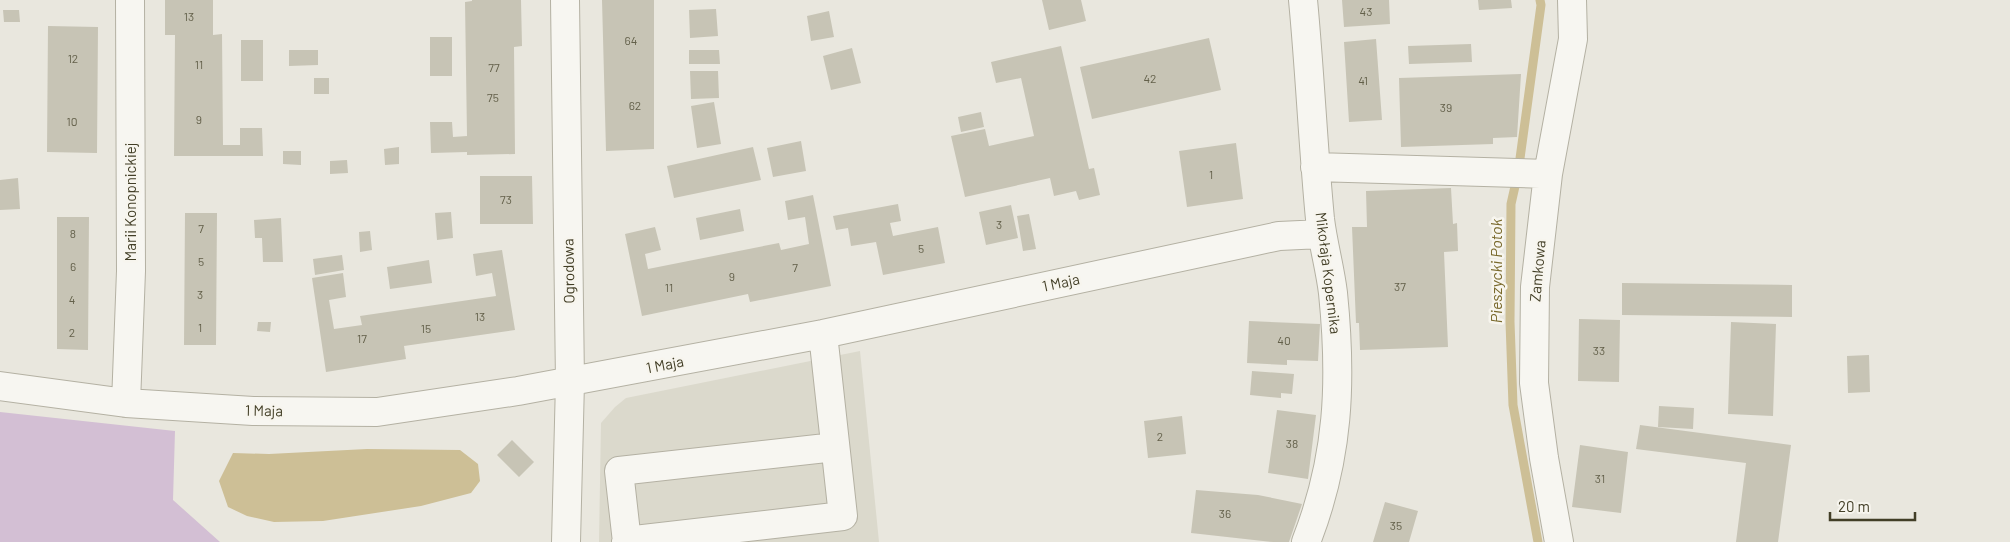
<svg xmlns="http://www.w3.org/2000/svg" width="2010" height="542" font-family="Barlow,sans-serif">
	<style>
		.built { fill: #dbd9cc }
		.green { fill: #d3bfd4 }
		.water { fill: #cdbf96 }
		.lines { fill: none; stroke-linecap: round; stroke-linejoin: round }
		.stream { stroke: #cdbf96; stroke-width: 9 }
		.building { fill: #c7c4b5 }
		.minor-casing { stroke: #b4b1a3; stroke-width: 30 }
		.minor { stroke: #f7f6f1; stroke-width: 28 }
		.labels { text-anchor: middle; stroke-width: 5; stroke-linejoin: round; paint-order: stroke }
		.number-label { font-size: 12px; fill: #63604a }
		.street-label { font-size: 15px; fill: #423e26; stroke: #f7f5ee }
		.water-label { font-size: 16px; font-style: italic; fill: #79692c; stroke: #f7f5ee }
	</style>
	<rect width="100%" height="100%" fill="#e9e7de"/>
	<!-- built -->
	<path class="built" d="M860,351L879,542H599L601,423L615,407L626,398Z"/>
	<!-- green -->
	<path class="green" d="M0,412L175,431L173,500L220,542H0Z"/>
	<!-- water -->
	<path class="water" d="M367,449L460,450L478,464L480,481L471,493L421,506L323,521L274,522L247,516L228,507L219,481L233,453L269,454Z"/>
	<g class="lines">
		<!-- stream -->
		<path class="stream" d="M1538,542L1513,405L1510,322L1511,204L1518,173L1541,5L1540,0"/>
	</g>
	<!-- building -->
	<path class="building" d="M165,0H213V35L222,34L223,145H240V128H262L263,156H174L175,35H165Z
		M472,0H521L522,46L514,47L515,154L467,155V152L431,153L430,122H452L453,137L467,136L465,2L472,1Z
		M602,0H654V149L606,151Z
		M1042,0H1081L1086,21L1049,30Z
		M1342,0H1389L1390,24L1344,27Z
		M1478,0H1511L1512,8L1479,10Z
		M716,9L718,36L690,38L689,10Z
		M3,10H19L20,22H4Z
		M829,11L834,37L811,41L807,16Z
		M48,26L98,27L97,153L47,152Z
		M430,37H452V76H430Z
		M1209,38L1221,90L1092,119L1080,67Z
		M1376,39L1382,120L1349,122L1344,42Z
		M241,40H263V81H241Z
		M1471,44L1472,62L1409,64L1408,46Z
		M1061,46L1089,169L1094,168L1100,195L1079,200L1076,191L1054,196L1050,178L965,197L951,136L985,129L989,146L1034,136L1021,78L996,83L991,62Z
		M852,48L861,83L831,90L823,56Z
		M289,50H318V65L289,66Z
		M689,50H719L720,64H689Z
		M690,71H718L719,98L691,99Z
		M1521,74L1517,137L1493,138V144L1401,147L1399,78Z
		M314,78H329V94H314Z
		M714,102L721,144L697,148L691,106Z
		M981,112L984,127L961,132L958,117Z
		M801,141L806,171L773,177L767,148Z
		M1236,143L1243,199L1187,207L1179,151Z
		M399,147V164L385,165L384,149Z
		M753,147L761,180L674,198L667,166Z
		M283,151H301V165L283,164Z
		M347,160L348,173L330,174V161Z
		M480,176H532L533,224H480Z
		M18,178L20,209L0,210V180Z
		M1451,188L1453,224L1457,223L1458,251L1444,252L1448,347L1360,350L1359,323H1356L1352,227H1367L1366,191Z
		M813,195L831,286L750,302L748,294L642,316L625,234L655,227L661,250L645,254L648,269L779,243L781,250L809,244L805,217L788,220L785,201Z
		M898,204L901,221L890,223L893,236L938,227L945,263L883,275L876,242L851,246L848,228L836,230L833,216Z
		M1011,205L1018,238L986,245L979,212Z
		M740,209L744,231L700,240L696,218Z
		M451,212L453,238L437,240L435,213Z
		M185,213H217L216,345H184Z
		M1029,214L1036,249L1023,251L1017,216Z
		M57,217H89L88,350L57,349Z
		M281,218L283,262H263L262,238H255L254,220Z
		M370,231L372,250L360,252L359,232Z
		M502,250L515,330L404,346L406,359L326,372L312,278L343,273L346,297L329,300L334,329L362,325L360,316L496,296L492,273L476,276L473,254Z
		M342,255L344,270L315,275L313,259Z
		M429,260L432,283L390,289L387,267Z
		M1622,283L1792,285V317L1622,315Z
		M1579,319L1620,320L1619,382L1578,381Z
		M1249,321L1320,324L1318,361L1287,360V365L1247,363Z
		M258,322H271L270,332L257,331Z
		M1731,322L1776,324L1773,416L1728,414Z
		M1869,355L1870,392L1848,393L1847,356Z
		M1252,371L1294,374L1292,394L1281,393V398L1250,395Z
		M1659,406L1694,408L1693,429L1658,427Z
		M1277,410L1316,415L1308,479L1268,473Z
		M1182,416L1186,454L1148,458L1144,421Z
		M1640,425L1791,445L1778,542H1736L1746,463L1636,449Z
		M512,440L534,462L519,477L497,455Z
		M1580,445L1628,452L1621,513L1572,507Z
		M1196,490L1258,495L1302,504L1289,542H1273L1191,533Z
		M1385,502L1418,511L1409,542H1373Z"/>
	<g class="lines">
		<!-- minor casing -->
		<g class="minor-casing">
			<path id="minor" d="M565,0L570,382L566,542
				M1303,0C1310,73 1313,146 1320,219C1323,244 1330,268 1333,293C1342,382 1339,458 1306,542
				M1315,167L1548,174
				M0,386L126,403L253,411L377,412L518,391L823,334L1279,236L1322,234
				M126,403L131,271L130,0
				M626,541L843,516L823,334
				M627,542L619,471L835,447
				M1559,542L1544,458L1534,383L1535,287L1548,174L1573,39L1572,0"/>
		</g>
		<!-- minor -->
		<use href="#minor" class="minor"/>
	</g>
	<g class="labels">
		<!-- number labels -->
		<g class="number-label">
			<text x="1366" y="16">43</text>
			<text x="189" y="21">13</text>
			<text x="631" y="45">64</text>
			<text x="73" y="63">12</text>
			<text x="199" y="69">11</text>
			<text x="494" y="72">77</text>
			<text x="1150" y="83">42</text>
			<text x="1363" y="85">41</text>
			<text x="493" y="102">75</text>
			<text x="635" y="110">62</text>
			<text x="1446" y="112">39</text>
			<text x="199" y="124">9</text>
			<text x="72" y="126">10</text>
			<text x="1211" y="179">1</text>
			<text x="506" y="204">73</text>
			<text x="999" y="229">3</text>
			<text x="201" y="233">7</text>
			<text x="73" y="238">8</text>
			<text x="921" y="253">5</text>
			<text x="201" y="266">5</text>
			<text x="73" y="271">6</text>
			<text x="795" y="272">7</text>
			<text x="732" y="281">9</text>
			<text x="1400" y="291">37</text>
			<text x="669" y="292">11</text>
			<text x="200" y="299">3</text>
			<text x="72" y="304">4</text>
			<text x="480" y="321">13</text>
			<text x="200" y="332">1</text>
			<text x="426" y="333">15</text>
			<text x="72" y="337">2</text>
			<text x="362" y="343">17</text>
			<text x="1284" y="345">40</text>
			<text x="1599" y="355">33</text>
			<text x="1160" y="441">2</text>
			<text x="1292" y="448">38</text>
			<text x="1600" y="483">31</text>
			<text x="1225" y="518">36</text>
			<text x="1396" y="530">35</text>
		</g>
		<!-- street labels -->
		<g class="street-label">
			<text transform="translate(131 202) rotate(-90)" y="5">Marii Konopnickiej</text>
			<text transform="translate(569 271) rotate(-91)" y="5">Ogrodowa</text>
			<text transform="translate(1538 271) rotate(-85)" y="5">Zamkowa</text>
			<text transform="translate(1328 273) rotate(83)" y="5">Mikołaja Kopernika</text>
			<text transform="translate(1061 283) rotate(-12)" y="5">1 Maja</text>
			<text transform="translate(665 365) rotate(-11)" y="5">1 Maja</text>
			<text transform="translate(264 411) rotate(1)" y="5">1 Maja</text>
		</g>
		<!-- water labels -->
		<g class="water-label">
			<text transform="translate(1496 271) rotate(-90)" y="6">Pieszycki Potok</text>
		</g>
	</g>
	<!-- scale -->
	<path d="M1830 512v8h85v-8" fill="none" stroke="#423e26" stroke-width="2.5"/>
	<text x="1838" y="512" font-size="15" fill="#423e26" stroke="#f7f5ee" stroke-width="4" paint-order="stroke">20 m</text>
</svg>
